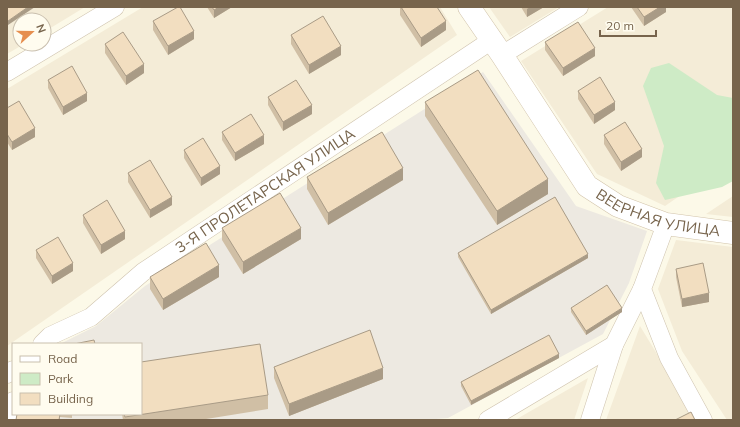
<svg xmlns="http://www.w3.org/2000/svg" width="740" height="427" font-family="Mulish,sans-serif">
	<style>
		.residential { fill: #f4ecd7 }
		.industrial { fill: #ede9e1 }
		.green { fill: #ceebc6 }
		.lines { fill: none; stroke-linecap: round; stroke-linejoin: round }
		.street-casing { stroke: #cfc3ae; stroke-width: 19 }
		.secondary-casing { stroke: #d2c4ab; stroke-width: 23 }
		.street { stroke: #fff; stroke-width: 18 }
		.secondary { stroke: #fff; stroke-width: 22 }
		.wall { fill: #d0bfa5 }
		.shaded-wall { fill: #a99b86 }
		.building { fill: #f2dec0; stroke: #a99b86 }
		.labels { text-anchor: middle; stroke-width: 4; stroke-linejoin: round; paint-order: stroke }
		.street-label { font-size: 15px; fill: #77644c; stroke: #fffcef }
	</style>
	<rect width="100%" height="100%" fill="#fcf9e8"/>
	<!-- residential -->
	<path class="residential" d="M7,7H85L44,32V20H20V44H24L7,54Z
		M143,7H440L457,35L7,346V89Z
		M489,7H559L510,37Z
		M608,7H733V159L665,206L597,174L521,61Z
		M733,196V217L706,214Z
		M676,240L733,247V420H727L682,351L658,289Z
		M640,326L697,420H606Z
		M588,378L574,420H515Z"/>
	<!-- industrial -->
	<path class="industrial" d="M483,72L576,206L647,231L629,283L603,334L448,418L424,420H39L35,414H141V344H60L96,326L145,286Z"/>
	<!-- green -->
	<path class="green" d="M669,63L717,95L733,98V181L722,187L665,200L656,183L664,146L643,86L651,68Z"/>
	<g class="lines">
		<!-- street casing -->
		<g class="street-casing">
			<g id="street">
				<path d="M502,55L579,7"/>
				<path d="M7,72L115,7"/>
				<path d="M666,224L642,289L669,358L703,420"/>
				<path id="s1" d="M42,344L50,336L91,317L143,272L492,40"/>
				<path d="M7,374L13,370"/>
				<path d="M10,420L13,401"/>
				<path d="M488,420L614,345L642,289"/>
				<path d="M590,420L614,345"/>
			</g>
		</g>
		<!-- secondary casing -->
		<g class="secondary-casing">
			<g id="secondary">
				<path id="s2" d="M469,7L502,55L587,186L618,206L666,224L733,233"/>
			</g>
		</g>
		<!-- street -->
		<use href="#street" class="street"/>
		<!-- secondary -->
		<use href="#secondary" class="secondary"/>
	</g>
	<!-- wall -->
	<path class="wall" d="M207,7H232L214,18Z
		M400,7H437L446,30L421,47L400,15Z
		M521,7H544L527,17Z
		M631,7H666V12L644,26Z
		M153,21L194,39L168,55L153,30Z
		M291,35L341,55L309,74L291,44Z
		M545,42L595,56L563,76L545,50Z
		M105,44L144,73L126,85L105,53Z
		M48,80L87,101L63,115L48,88Z
		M578,91L615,110L594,124L578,99Z
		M268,97L312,114L283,131L268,105Z
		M425,102L548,194L497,225L425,116Z
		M7,108L35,137L12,150L7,142Z
		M222,132L264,144L235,161L222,140Z
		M604,135L642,157L621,171L604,144Z
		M184,150L220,174L201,186L184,158Z
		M128,173L172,205L150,218L128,182Z
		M307,177L403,180L328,225L307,189Z
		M83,215L125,239L101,254L83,223Z
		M222,228L301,239L243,274L222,240Z
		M36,250L73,271L52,284L36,258Z
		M458,253L588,258L491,314L458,257Z
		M676,269L709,302L682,307L676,277Z
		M150,277H219L163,310L150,289Z
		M571,308L622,312L586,335L571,312Z
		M559,358L471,405L461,386V382Z
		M274,367L383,379L289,416L274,378Z
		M268,395V409L200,420H123L122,414H141Z
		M17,414H72V418L60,417V420Z"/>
	<!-- shaded-wall -->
	<path class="shaded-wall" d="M28,7H35L8,25V21Z
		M219,7H232L214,18V10Z
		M530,7H544L527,17V9Z
		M660,7H666V12L644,26V17Z
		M446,21V30L421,47V38Z
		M194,31V39L168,55V46Z
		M341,46V55L309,74V65Z
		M595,48V56L563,76V68Z
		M144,64V73L126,85V76Z
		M87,93V101L63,115V107Z
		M615,102V110L594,124V115Z
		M312,105V114L283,131V122Z
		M35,128V137L12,150V142Z
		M264,135V144L235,161V153Z
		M642,149V157L621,171V162Z
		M220,166V174L201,186V178Z
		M403,168V180L328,225V213Z
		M548,179V194L497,225V211Z
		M172,197V205L150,218V210Z
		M301,228V239L243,274V262Z
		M125,231V239L101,254V245Z
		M588,254V258L491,314V310Z
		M73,263V271L52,284V276Z
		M219,265V277L163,310V299Z
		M709,293V302L682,307V299Z
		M622,308V312L586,335V331Z
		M559,354V358L471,405V401Z
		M383,368V379L289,416V404Z"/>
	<!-- building -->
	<path class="building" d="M7,7H28L8,21L7,20Z
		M178,7H180L194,31L168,46L153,21Z
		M212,7H219L214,10Z
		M401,7H437L446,21L421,38Z
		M637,7H660L644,17Z
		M323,16L341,46L309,65L291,35Z
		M578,22L595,48L563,68L545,42Z
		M123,32L144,64L126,76L105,44Z
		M72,66L87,93L63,107L48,80Z
		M478,70L548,179L497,211L425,102Z
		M600,77L615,102L594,115L578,91Z
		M296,80L312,105L283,122L268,97Z
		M19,101L35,128L12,142L7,134V108Z
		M251,114L264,135L235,153L222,132Z
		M625,122L642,149L621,162L604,135Z
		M382,132L403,168L328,213L307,177Z
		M203,138L220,166L201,178L184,150Z
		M150,160L172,197L150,210L128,173Z
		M280,193L301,228L243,262L222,228Z
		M555,197L588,254L491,310L458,253Z
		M107,200L125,231L101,245L83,215Z
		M58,237L73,263L52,276L36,250Z
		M206,243L219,265L163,299L150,277Z
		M703,263L709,293L682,299L676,269Z
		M607,285L622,308L586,331L571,308Z
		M370,330L383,368L289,404L274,367Z
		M549,335L559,354L471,401L461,382Z
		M94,340L95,344H74Z
		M260,344L268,395L125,417L124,414H141V362Z
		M691,412L695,420H675Z
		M17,414H60L59,420H16Z"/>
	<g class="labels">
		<!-- street labels -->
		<g class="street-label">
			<text dy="5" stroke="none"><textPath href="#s1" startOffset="272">3-Я ПРОЛЕТАРСКАЯ УЛИЦА</textPath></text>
			<text dy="5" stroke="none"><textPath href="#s2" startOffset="292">ВЕЕРНАЯ УЛИЦА</textPath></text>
		</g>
	</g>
	<!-- border -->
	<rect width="740" height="427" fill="none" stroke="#77644c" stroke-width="16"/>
	<!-- legend -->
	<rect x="12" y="343" width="130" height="72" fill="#fffcef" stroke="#c9bfae"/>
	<rect x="20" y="356" width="20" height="6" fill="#ffffff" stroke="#c9bfae"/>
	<text x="48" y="363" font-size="12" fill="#77644c">Road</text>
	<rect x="20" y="373" width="20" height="12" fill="#ceebc6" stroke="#c9bfae"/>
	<text x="48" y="383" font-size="12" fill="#77644c">Park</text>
	<rect x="20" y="393" width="20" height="12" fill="#f2dec0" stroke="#c9bfae"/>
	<text x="48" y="403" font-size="12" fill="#77644c">Building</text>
	<!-- north arrow -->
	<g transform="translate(32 32) rotate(69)"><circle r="19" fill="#fffcef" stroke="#c9bfae"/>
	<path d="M0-3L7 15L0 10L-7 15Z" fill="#e68e4e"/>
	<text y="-6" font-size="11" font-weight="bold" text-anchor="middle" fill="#77644c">N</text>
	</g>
	<!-- scale -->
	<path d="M600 30v6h56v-6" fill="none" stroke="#77644c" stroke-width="2"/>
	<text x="606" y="30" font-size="12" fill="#77644c" stroke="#fffcef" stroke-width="3" paint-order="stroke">20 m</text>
</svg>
